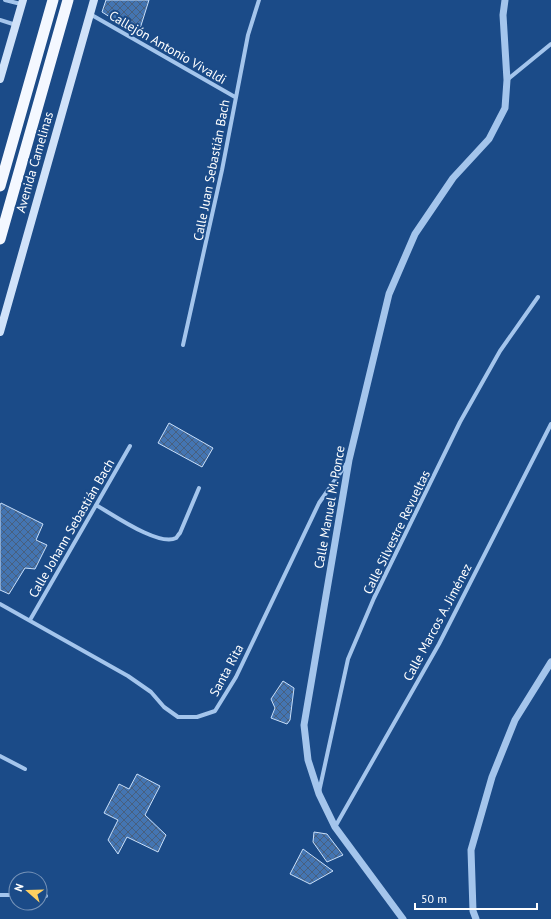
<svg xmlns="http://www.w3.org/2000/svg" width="551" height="919" font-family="'PT Sans',sans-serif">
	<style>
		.building { fill: url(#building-cross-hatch); stroke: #c9dff9 }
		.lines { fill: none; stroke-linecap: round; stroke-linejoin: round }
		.minor { stroke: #a4c5ec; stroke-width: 4 }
		.tertiary { stroke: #a4c5ec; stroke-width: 7 }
		.secondary { stroke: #d0e2f9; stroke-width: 8 }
		.trunk { stroke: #f4f8ff; stroke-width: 11 }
		.labels { text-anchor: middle; stroke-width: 4; stroke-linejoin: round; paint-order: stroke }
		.street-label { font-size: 13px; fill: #fff; stroke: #1b4b88 }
	</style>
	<defs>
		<pattern id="building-cross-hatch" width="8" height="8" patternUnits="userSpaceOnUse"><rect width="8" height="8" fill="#4475b2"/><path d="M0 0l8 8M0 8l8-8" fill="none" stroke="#48607f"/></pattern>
	</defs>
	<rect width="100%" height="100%" fill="#1b4b88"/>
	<!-- building -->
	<path class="building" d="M106,0H149L138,35L102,12Z
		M169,423L213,448L202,467L158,443Z
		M1,503L43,524L36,540L47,545L35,569L25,568L9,594L0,590V505Z
		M283,681L294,688L290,720L287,724L271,718L275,708L271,699Z
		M137,774L160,786L145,815L166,835L158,852L127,837L118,854L108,840L118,820L104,813L119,784L129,789Z
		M314,832L327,834L343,855L327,862L313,842Z
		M303,849L333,871L310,884L290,874Z"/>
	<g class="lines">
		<!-- minor -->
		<path class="minor" d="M5,0L21,4
			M90,14L235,97
			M0,20L16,25
			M507,80L551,44
			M183,345L222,170L248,35L259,0
			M96,505C112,514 159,547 176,538C177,537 178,535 180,533L199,488
			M0,604L128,676L151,692L164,707L178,717H197L215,711L236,677L319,503L347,463
			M30,620L130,446
			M0,756L25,769
			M319,792L348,659L374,598L460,422L500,351L538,297
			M335,827L439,644L551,424
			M0,895H16
			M40,896H46"/>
		<!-- tertiary -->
		<path class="tertiary" d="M403,919L335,827L319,794L308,760L304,725L349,460L389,294L415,234L453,178L489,139L505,108L507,80L503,15L505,0
			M476,919L473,911L471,850L492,777L515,720L551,662"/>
		<!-- secondary -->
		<path class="secondary" d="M0,79L23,0
			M0,332L94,0"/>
		<!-- trunk -->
		<path class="trunk" d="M0,186L53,0
			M0,239L68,0"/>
	</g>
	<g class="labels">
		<!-- street labels -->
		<g class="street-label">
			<text transform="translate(168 47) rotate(30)" y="5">Callejón Antonio Vivaldi</text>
			<text transform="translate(34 162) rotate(-74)" y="5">Avenida Camelinas</text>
			<text transform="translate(211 170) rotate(-79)" y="5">Calle Juan Sebastián Bach</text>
			<text transform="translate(329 507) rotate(-80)" y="5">Calle Manuel M. Ponce</text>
			<text transform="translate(71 528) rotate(-60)" y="5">Calle Johann Sebastián Bach</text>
			<text transform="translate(396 532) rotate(-64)" y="5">Calle Silvestre Revueltas</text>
			<text transform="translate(437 622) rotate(-62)" y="5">Calle Marcos A. Jiménez</text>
			<text transform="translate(226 670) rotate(-62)" y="5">Santa Rita</text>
		</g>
	</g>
	<!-- north arrow -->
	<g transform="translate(28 891) rotate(290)"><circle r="19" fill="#1b4b88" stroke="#7693b8"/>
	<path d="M0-3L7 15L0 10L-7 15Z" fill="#fed061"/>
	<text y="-6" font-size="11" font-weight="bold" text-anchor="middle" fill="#ffffff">N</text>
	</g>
	<!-- scale -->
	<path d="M415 903v6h122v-6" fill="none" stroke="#ffffff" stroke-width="2"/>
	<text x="421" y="903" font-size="12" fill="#ffffff" stroke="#1b4b88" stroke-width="3" paint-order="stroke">50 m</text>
</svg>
